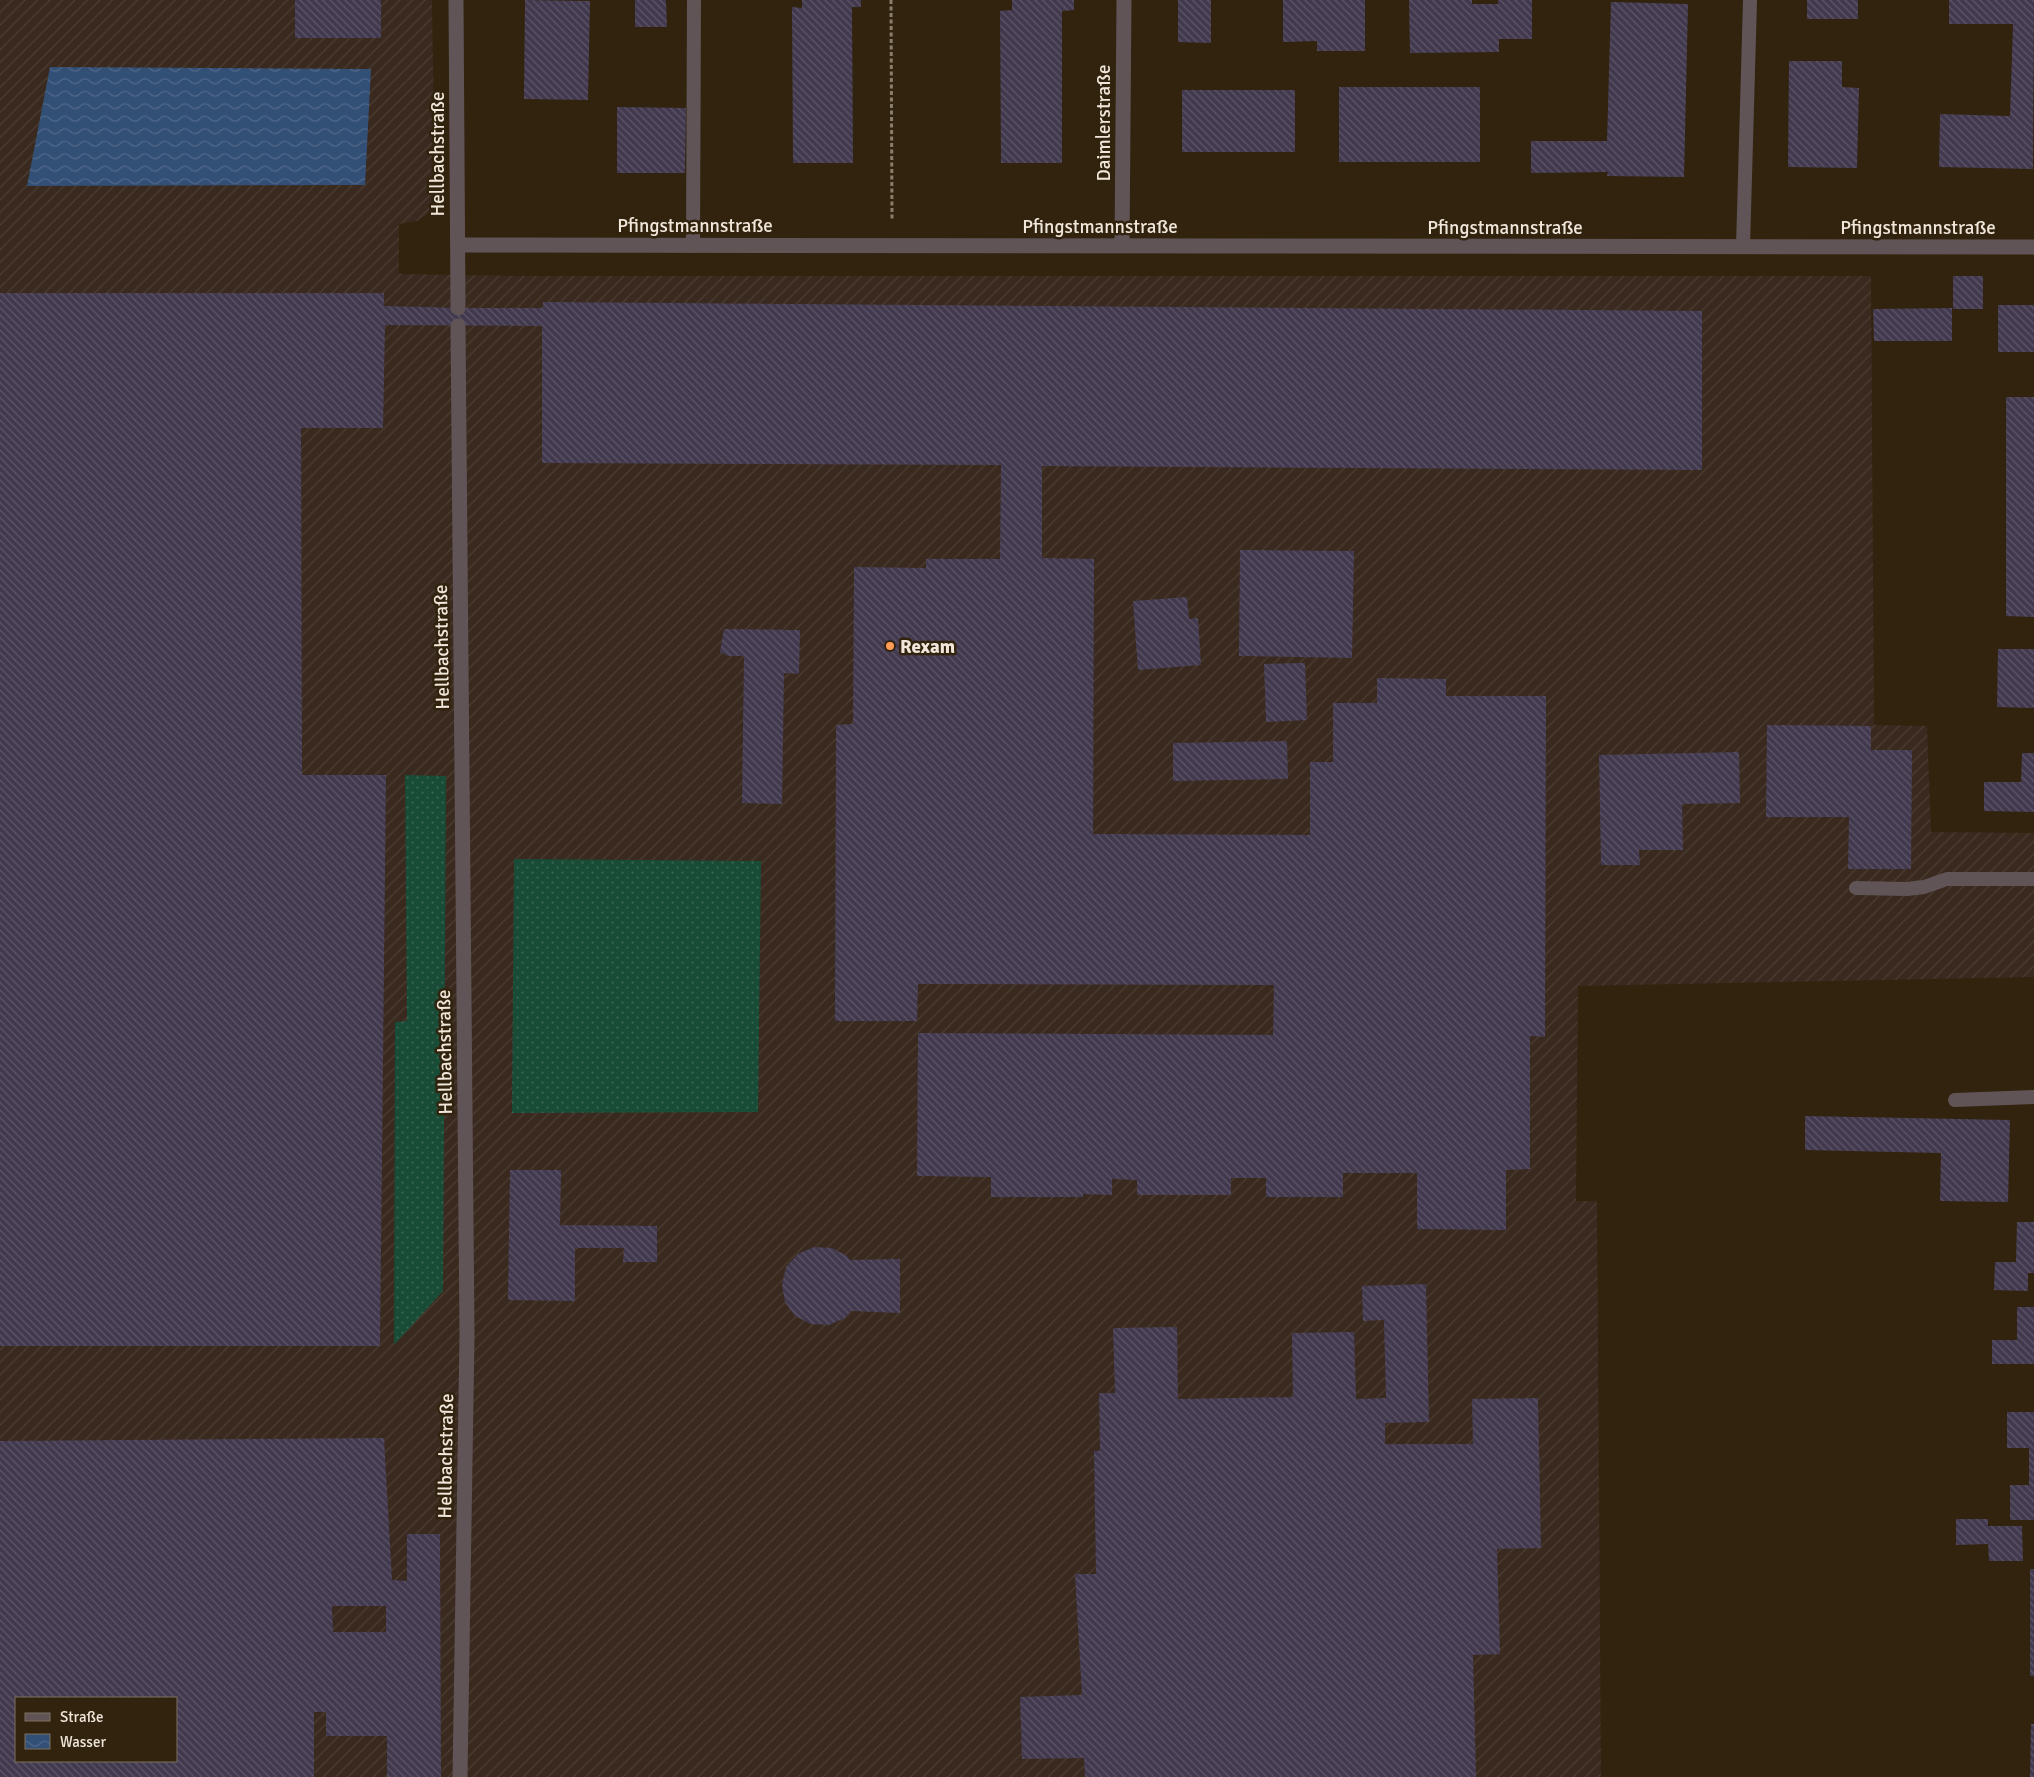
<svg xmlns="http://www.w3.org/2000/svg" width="2034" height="1777" font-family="Signika,sans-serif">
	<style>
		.industrial { fill: url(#industrial-furrows); fill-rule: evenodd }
		.grass { fill: url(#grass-dots) }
		.water { fill: url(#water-waves) }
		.building { fill: url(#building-back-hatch); fill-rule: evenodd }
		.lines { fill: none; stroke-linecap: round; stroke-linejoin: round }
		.path { stroke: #897d6c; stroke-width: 3; stroke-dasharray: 4 2.5; stroke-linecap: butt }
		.service { stroke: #615457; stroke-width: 14 }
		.minor { stroke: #615457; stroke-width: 15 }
		.poi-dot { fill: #fe9c58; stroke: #31230e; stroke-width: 2 }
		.labels { text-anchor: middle; stroke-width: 5; stroke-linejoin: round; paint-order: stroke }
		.street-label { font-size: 19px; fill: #f0e6da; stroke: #31230e }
		.poi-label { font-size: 19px; font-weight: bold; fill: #f0e6da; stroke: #31230e; text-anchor: start }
	</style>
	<defs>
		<pattern id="industrial-furrows" width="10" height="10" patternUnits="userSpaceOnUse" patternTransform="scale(1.25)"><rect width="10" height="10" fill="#39291e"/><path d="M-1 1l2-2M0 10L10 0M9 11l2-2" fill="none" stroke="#4c3e33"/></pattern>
		<pattern id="grass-dots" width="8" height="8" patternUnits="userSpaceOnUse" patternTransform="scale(1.25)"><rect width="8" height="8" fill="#184c37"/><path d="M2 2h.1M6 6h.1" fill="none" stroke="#3a6653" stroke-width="1.8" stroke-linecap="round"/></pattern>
		<pattern id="water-waves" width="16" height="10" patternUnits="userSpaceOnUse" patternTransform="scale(1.25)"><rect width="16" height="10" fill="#324f76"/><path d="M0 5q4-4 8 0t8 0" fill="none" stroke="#506889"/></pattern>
		<pattern id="building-back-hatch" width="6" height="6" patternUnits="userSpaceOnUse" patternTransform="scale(1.25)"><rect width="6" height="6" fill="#42394f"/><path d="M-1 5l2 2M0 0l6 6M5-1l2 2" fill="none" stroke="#5e5668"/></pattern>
	</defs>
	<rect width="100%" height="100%" fill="#31230e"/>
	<!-- industrial -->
	<path class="industrial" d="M0,0H432L435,194L430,212L417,221L399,224V274L530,276H1871L1874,725L1927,726L1931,832L2034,833V977L1578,986L1576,1201H1597L1601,1777H0ZM16,1698H176V1761H16Z"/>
	<!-- grass -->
	<path class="grass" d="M405,775L446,776L443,1291L394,1345L395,1022L407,1021Z
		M514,859L761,861L758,1112L512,1113Z"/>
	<!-- water -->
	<path class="water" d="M50,67L371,69L365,185L27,186Z"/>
	<!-- building -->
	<path class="building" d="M295,0H381V38H295Z
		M525,0L590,1L588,100L524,99Z
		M635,0H666L667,27H635Z
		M802,0H861V7H852L853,163H793L792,7L802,8Z
		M1012,0H1074V10L1062,11V163H1001L1000,11L1012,10Z
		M1178,0H1211V43L1178,42Z
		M1283,0H1365V51H1317V41L1283,42Z
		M1409,0H1472V4H1498V0H1532V39H1499V52L1410,53Z
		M1807,0H1858V19H1807Z
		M1949,0H2034L2033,169L1939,167L1940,114L2010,116L2013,24H1949Z
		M1611,2L1688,4L1684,177L1607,176L1608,172L1531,173V141H1607Z
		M1789,61H1842V87L1859,88L1857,168L1788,167Z
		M1339,87H1480V162H1339Z
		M1182,90H1295V152H1182Z
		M617,107L686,108L685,173H617Z
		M1953,276H1983V309H1953Z
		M0,293H384V306L458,308H543V302L1702,311V470L1042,466V558L1094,559L1093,834L1310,835V762H1333V703H1377V678L1446,679V696H1546L1545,1037L1530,1036V1169L1506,1170V1230L1417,1229V1173H1343V1197H1266V1178H1231V1195H1137V1180L1112,1179V1195L1083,1194V1197H991V1177L917,1176L918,1033L1273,1035L1274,985L918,984L917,1021H835L836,725L853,724L854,567L926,568V559H1000L1001,465L542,463V326L385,325L383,428H301L302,775H386L380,1346H0Z
		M1998,305H2034V352H1998Z
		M1952,308V341H1874L1873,309Z
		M2006,397H2034V617L2006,616Z
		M1240,550L1354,551L1352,658L1239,656Z
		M1187,597L1189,619L1198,618L1201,665L1138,670L1133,601Z
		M724,629L800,630L799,674L784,673L782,804L742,803L744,656H728L720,652Z
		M1998,649H2034V708L1997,707Z
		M1305,663L1307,720L1266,722L1264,664Z
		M1767,725L1871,726V750H1912L1911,869H1848L1849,817H1766Z
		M1287,741L1288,779L1173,781V743Z
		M1739,752L1740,803L1682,804L1683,850H1639L1640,865H1601L1599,755Z
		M2022,753H2034V812L1984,811V782H2021Z
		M1805,1116L2010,1120L2008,1202L1940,1201L1941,1153L1805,1150Z
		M510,1170H561L560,1225L657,1226V1262H623L624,1248H575V1301L508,1300Z
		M2017,1222H2034V1273H2028V1291L1994,1290L1995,1262H2016Z
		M814,1247L832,1248L847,1256L850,1260L900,1259V1313L851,1311L845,1318L829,1325L811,1324L795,1316L785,1302L782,1285L786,1267L798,1254Z
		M1426,1284L1429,1422L1385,1423V1444H1473L1472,1399L1538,1398L1541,1548L1497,1549L1500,1654L1473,1655L1476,1777H1085L1084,1758L1022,1759L1020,1697L1082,1695L1075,1574H1096L1094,1451H1100L1099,1393H1115L1113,1328L1177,1327L1178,1399L1293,1397L1292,1333L1354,1332L1356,1399L1386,1398L1384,1320L1363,1321L1362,1286Z
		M2017,1307H2034V1364H1992V1340H2017Z
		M2007,1412H2034V1520H2010V1485H2029V1448H2007Z
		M384,1438L392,1580L407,1581V1534H440L441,1777H387V1736H326V1712H314V1777H0V1441ZM332,1606H386V1632H333ZM16,1698H176V1761H16Z
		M1956,1519H1988V1526H2022L2023,1561H1989L1988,1544L1956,1545Z
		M2030,1569H2034V1676H2030Z
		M2031,1724H2034V1777H2030Z"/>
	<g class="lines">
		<!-- path -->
		<path class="path" d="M891,0L892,219"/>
		<!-- service -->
		<path class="service" d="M693,246L694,0
			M1743,247L1750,0
			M1856,888L1907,889L1924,887L1947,879H2034
			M1955,1100L2034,1097"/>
		<!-- minor -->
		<path class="minor" d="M456,0L458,308
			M458,245L2034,247
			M1122,246L1124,0
			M458,326L467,1335L460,1777"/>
	</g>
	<!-- markers -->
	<circle class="poi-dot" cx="890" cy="646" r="5"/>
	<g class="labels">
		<!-- street labels -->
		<g class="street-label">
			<text transform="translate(1103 123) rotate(-90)" y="7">Daimlerstraße</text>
			<text transform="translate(437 154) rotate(-90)" y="7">Hellbachstraße</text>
			<text x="695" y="232">Pfingstmannstraße</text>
			<text x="1100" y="233">Pfingstmannstraße</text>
			<text x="1505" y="234">Pfingstmannstraße</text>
			<text x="1918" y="234">Pfingstmannstraße</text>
			<text transform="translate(441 647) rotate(-91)" y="7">Hellbachstraße</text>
			<text transform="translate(444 1052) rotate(-91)" y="7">Hellbachstraße</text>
			<text transform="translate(445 1456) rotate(-89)" y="7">Hellbachstraße</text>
		</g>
		<!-- poi labels -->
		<g class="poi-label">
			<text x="900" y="653">Rexam</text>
		</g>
	</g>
	<!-- legend -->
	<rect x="15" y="1697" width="162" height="65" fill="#31230e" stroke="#7d7160"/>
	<rect x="25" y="1713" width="25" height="8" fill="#615457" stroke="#7d7160"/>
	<text x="60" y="1722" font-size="15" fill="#f0e6da">Straße</text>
	<rect x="25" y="1734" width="25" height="15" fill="url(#water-waves)" stroke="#7d7160"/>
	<text x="60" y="1747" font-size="15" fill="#f0e6da">Wasser</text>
</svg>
